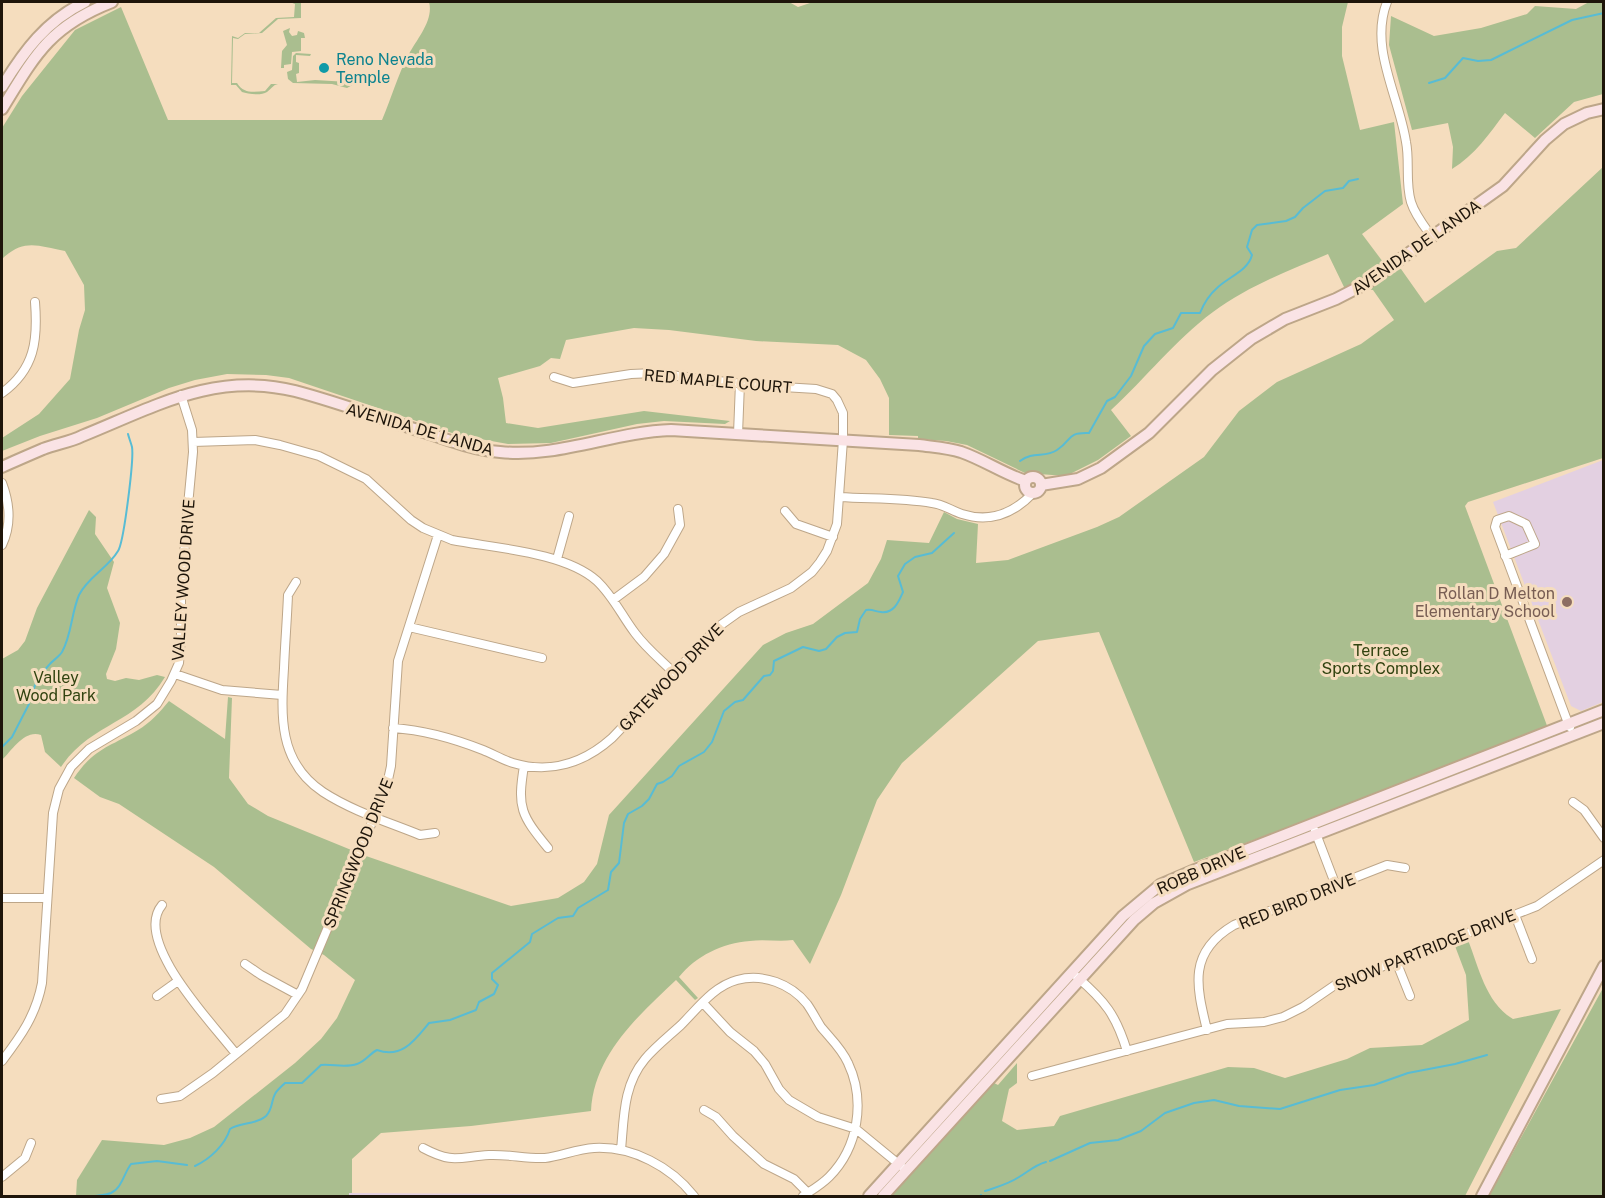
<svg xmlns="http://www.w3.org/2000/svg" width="1605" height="1198" font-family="'Public Sans',sans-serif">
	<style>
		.education { fill: #e3d0e1 }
		.green { fill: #aabe8f }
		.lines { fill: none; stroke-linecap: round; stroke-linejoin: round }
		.stream { stroke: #58bcd4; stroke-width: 2 }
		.street-casing { stroke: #bda689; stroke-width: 10 }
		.secondary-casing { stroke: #bda689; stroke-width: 14 }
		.street { stroke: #fff; stroke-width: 8 }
		.secondary { stroke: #fae3e5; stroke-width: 10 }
		.culture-dot { fill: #0f9aa8; stroke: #f5ddbe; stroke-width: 2 }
		.education-dot { fill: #8d6e63; stroke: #f5ddbe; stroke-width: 2 }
		.labels { text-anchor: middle; stroke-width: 6; stroke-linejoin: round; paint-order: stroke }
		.culture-label { font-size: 16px; fill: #0d838f; stroke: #f5ddbe; text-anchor: start }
		.street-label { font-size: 16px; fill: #1e150a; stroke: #f5ddbe }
		.education-label { font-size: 16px; fill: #785e54; stroke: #f5ddbe; text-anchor: end }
		.park-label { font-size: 16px; fill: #314310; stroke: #f5ddbe }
	</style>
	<rect width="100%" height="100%" fill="#f5ddbe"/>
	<!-- education -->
	<path class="education" d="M1603,460V702L1581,711L1571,706L1493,502Z
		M349,1193L664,1195V1196H349Z"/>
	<!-- green -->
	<path class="green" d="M290,2H301V18L278,19L262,33L245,34L238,39L233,38L232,83H237C244,94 253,92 265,91L271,84H278C273,85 272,88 267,92C261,96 248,94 242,92L236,85H231L232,36L238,38L245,33H259L276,18L294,17L295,4Z
		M429,2H789L798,7L813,2H1348L1342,27V56L1360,130L1394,122L1403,204L1362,234L1383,262L1401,269L1425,303L1497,251L1516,248L1603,167V458L1468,502L1465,506L1549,731L1194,862L1099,632L1038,641L902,763L877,800L841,895L810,964L793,940C778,942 764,939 750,941C722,943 696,956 679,977L698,998L695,1000L676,980C637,1017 594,1055 591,1111L471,1126L381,1133L352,1159V1193H349V1196H76L77,1180L102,1140L164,1145L190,1138L214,1127L295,1063L321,1039L337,1018L355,980L324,955L311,949L214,867L119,804L100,797L74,778C94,748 110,747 138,730C150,723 160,712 169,701L225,739L228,697L232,698L229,778L248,804L268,816L366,856L511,906L558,898L584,882L597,864L609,815L763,645L786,633L813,624L868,583L881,559L887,540L929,543L944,512L957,519L978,524L976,563L1008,560L1097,527L1119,517L1204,457L1239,411L1277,382L1361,344L1394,320L1373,290L1344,287L1328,254C1288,271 1248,286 1213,312C1175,340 1146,378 1111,410L1131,436L1098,460L1066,476L1025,473L967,445L946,441L918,439V436L889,435V398L880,379L866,360L838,345L756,341L669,330L634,328L566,340L560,359L551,358L540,366L498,378L503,398L506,423L538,428L644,411L730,421L725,424L664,421L637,424L551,443L508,444L458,435L289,378L266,375L227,374L195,380L169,388L97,418L40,436L2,451V438L39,414L70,379L79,330L85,310L84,285L65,251C38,246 24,238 2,259V128L22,96L75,30L121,7L168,120H382C391,99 398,74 409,54C417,39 434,20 429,2Z
		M1589,2H1603V94L1574,102L1535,138L1505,113C1489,134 1475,155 1452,169L1453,147L1448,123L1412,130L1389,45L1391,16L1434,36L1481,28L1527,14L1535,6L1576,9Z
		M290,28L289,32L292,36L297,35L298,31L304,33L305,38H301V51L292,52L291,64L284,65V68H281L282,51L287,45L283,31Z
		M296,53L311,54L310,56L296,55V62L299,63V73L296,74L297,82L315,80L348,82V72H359L356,83L347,88L332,84L293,83L288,79L287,72L292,70L293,56Z
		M89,510L96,517L95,534L114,562L107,588L120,623L116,649L106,674L107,679L115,681L126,678L139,680L157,675L165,677C137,724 90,723 61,767L45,752L41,735C25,729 12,750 2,760V659L18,650L25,641L37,608Z
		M1468,940C1479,968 1486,1003 1513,1019L1561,1009L1465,1196H891L994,1083L998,1085L1017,1063V1083L1009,1089L1002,1121L1017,1130L1054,1126L1060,1116L1228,1067L1254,1068L1285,1078L1347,1059L1370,1048L1422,1045L1469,1020L1466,975L1455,946Z
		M1603,988V1196H1489Z"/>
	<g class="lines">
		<!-- stream -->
		<path class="stream" d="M1429,83L1445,78L1463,58L1478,61L1491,60L1572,20L1604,13
			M1020,461C1033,451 1045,458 1057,450C1073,440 1066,432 1089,433L1107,401L1115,397L1131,376L1144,346L1155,334L1173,328L1181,313H1200C1204,303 1209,295 1217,288C1228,277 1248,271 1252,255L1247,247L1252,230L1257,225L1286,221L1295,217L1303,208L1325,191L1343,188L1349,181L1358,179
			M30,700C33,687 39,675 49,665C53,660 59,657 62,652C72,634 71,614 79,595C88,577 108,568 118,551C124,542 134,459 132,447C131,443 129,438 128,434
			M2,747L12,737L29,704
			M1050,1161L1090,1143L1118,1140L1141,1131L1165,1113L1194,1103L1214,1100L1239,1106L1280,1109L1340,1090L1374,1085L1408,1073L1455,1064L1487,1055
			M195,1166C210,1159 225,1145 230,1129C241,1122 256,1125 266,1116C273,1109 271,1101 275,1094C277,1090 282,1086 285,1083H302L321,1065C333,1064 346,1068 357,1064C366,1061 369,1054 377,1050C402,1059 415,1040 429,1023L450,1020L476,1010L479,1002L494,994L498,985L492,979V973L530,942L532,934L558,918L573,916L578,908L608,890L611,872L619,863L624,823L628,814L642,806L649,799L657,784L663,782L672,776L679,766L704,752L712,742L724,711L735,702L743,700L764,676L770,675L773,671L774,661L803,647L819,651L826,649L837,637L845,633L857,632L860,619L866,610C874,609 875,612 881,612C894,614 899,601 903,592L898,576L905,564L915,557L932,553L954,533
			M985,1191C997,1187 1009,1184 1019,1177C1029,1171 1035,1165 1046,1162
			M95,1196C100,1195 106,1195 111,1193C122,1188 124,1173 131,1164L157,1161L187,1165
			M980,1196L981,1195"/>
		<!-- street casing -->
		<g class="street-casing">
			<path id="street" d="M1387,2C1369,48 1399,96 1406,142C1410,161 1405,182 1411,202C1415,215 1424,226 1432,237
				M2,393C35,369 38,340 35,302
				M738,434L740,383
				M193,442L255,440L280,445L319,456L366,479L411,520L423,528L452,540C494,548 565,552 597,581C613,596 622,616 635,633C646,648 661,660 674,673
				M2,483C10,504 12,524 2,545
				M840,497C870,499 902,498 932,503C943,504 952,511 962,514C990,523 1014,513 1033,493
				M785,511L796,524L833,537
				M1505,556L1535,544L1526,524L1509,516L1497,520L1495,527L1568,723L1570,727
				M557,559L569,516
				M296,582L288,595C287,619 285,644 284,668C281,716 278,762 323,792C352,811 388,822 420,835L435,833
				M613,600L644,577L664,554L680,525L678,509
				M409,627L542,658
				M175,674L222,690L282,695
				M393,728C423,730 455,739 483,750C493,754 503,760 513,763C550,774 584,763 612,738L718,627L739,612L791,588L812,572L820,562L827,551L837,524L843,440V413L837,400L832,394L816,389L751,385L654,373L631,374L573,383L554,377
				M524,766C517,808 521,815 548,848
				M1573,802L1584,810L1604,838
				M1315,831L1336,886
				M2,898H47
				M162,905C132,941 213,1024 236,1054
				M1515,915L1532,959
				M1396,961L1410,996
				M245,964L261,975L298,995
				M1077,977C1105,1001 1116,1015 1127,1051
				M157,996L178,981
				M703,1003L730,1032L754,1051L765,1064L779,1089L789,1100L818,1117L856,1129L901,1166
				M1207,1030C1196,985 1188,952 1234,925L1387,865L1405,868
				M2,1061C21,1036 36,1015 42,983L53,813L59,789L71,767L89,749L136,721L157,704L171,681L179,663L181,638V599L186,527L193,452L192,430L181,395
				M1032,1076L1227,1024L1264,1022L1283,1017L1303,1007L1335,985L1537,906L1604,860
				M161,1099L180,1096L213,1073L285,1014L302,989L386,789L391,766L398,661L438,535
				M704,1110L716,1117L733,1136L764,1164L794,1179L808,1193
				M423,1148C453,1164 458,1157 489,1155C508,1154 526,1159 545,1158C561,1156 577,1149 594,1148C633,1146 671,1167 694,1196
				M621,1150C624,1118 623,1085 645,1059C655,1047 669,1036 681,1025C698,1008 714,986 737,980C763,973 791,984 807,1004C812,1011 816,1019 821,1027C831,1039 842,1049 848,1063C866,1101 858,1148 829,1177C821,1185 812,1190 803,1196
				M2,1177L25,1158L31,1143"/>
		</g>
		<!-- secondary casing -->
		<g class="secondary-casing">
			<path id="secondary" d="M2,87C24,51 46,21 85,2
				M2,109C35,55 50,26 112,2
				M2,467C15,461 29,455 43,449C56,444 70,442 82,436C154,407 215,371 295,391C341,403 385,420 430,434C453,442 476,450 500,452C559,458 613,432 671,430L919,445C933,447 948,448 961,452C984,460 1004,474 1026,481
				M1025 485a8 8 0 1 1 16 0a8 8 0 1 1-16 0Z
				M1041,485L1078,479L1101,468L1149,433L1212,370L1251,339L1285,319L1336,299L1367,283L1503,186L1545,140L1564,124L1587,113L1604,109
				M869,1196L1123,916L1160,885L1195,870L1604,710
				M883,1196L1134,920L1154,903L1188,884L1604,723
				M1482,1196L1604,966"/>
		</g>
		<!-- street -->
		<use href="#street" class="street"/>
		<!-- secondary -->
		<use href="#secondary" class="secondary"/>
	</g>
	<!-- markers -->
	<circle class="culture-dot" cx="324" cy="68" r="6"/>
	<circle class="education-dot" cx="1567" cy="602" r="6"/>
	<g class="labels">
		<!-- culture labels -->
		<g class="culture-label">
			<text x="336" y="65">Reno Nevada<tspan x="336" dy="18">Temple</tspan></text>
		</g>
		<!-- street labels -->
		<g class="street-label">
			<text transform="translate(1416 247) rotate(-35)" y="6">AVENIDA DE LANDA</text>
			<text transform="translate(718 381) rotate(5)" y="6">RED MAPLE COURT</text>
			<text transform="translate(420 429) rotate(16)" y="6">AVENIDA DE LANDA</text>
			<text transform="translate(183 580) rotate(-86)" y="6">VALLEY WOOD DRIVE</text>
			<text transform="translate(671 677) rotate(-46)" y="6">GATEWOOD DRIVE</text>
			<text transform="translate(358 853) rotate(-68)" y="6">SPRINGWOOD DRIVE</text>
			<text transform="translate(1201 870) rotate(-24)" y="6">ROBB DRIVE</text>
			<text transform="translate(1297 901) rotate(-22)" y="6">RED BIRD DRIVE</text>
			<text transform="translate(1425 950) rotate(-22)" y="6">SNOW PARTRIDGE DRIVE</text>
		</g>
		<!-- education labels -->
		<g class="education-label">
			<text x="1555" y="599">Rollan D Melton<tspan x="1555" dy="18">Elementary School</tspan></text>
		</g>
		<!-- park labels -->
		<g class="park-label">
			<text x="1381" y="656">Terrace<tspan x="1381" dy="18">Sports Complex</tspan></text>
			<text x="56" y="683">Valley<tspan x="56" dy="18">Wood Park</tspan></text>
		</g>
	</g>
	<!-- border -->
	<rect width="1605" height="1198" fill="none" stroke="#1e150a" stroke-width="6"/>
</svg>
